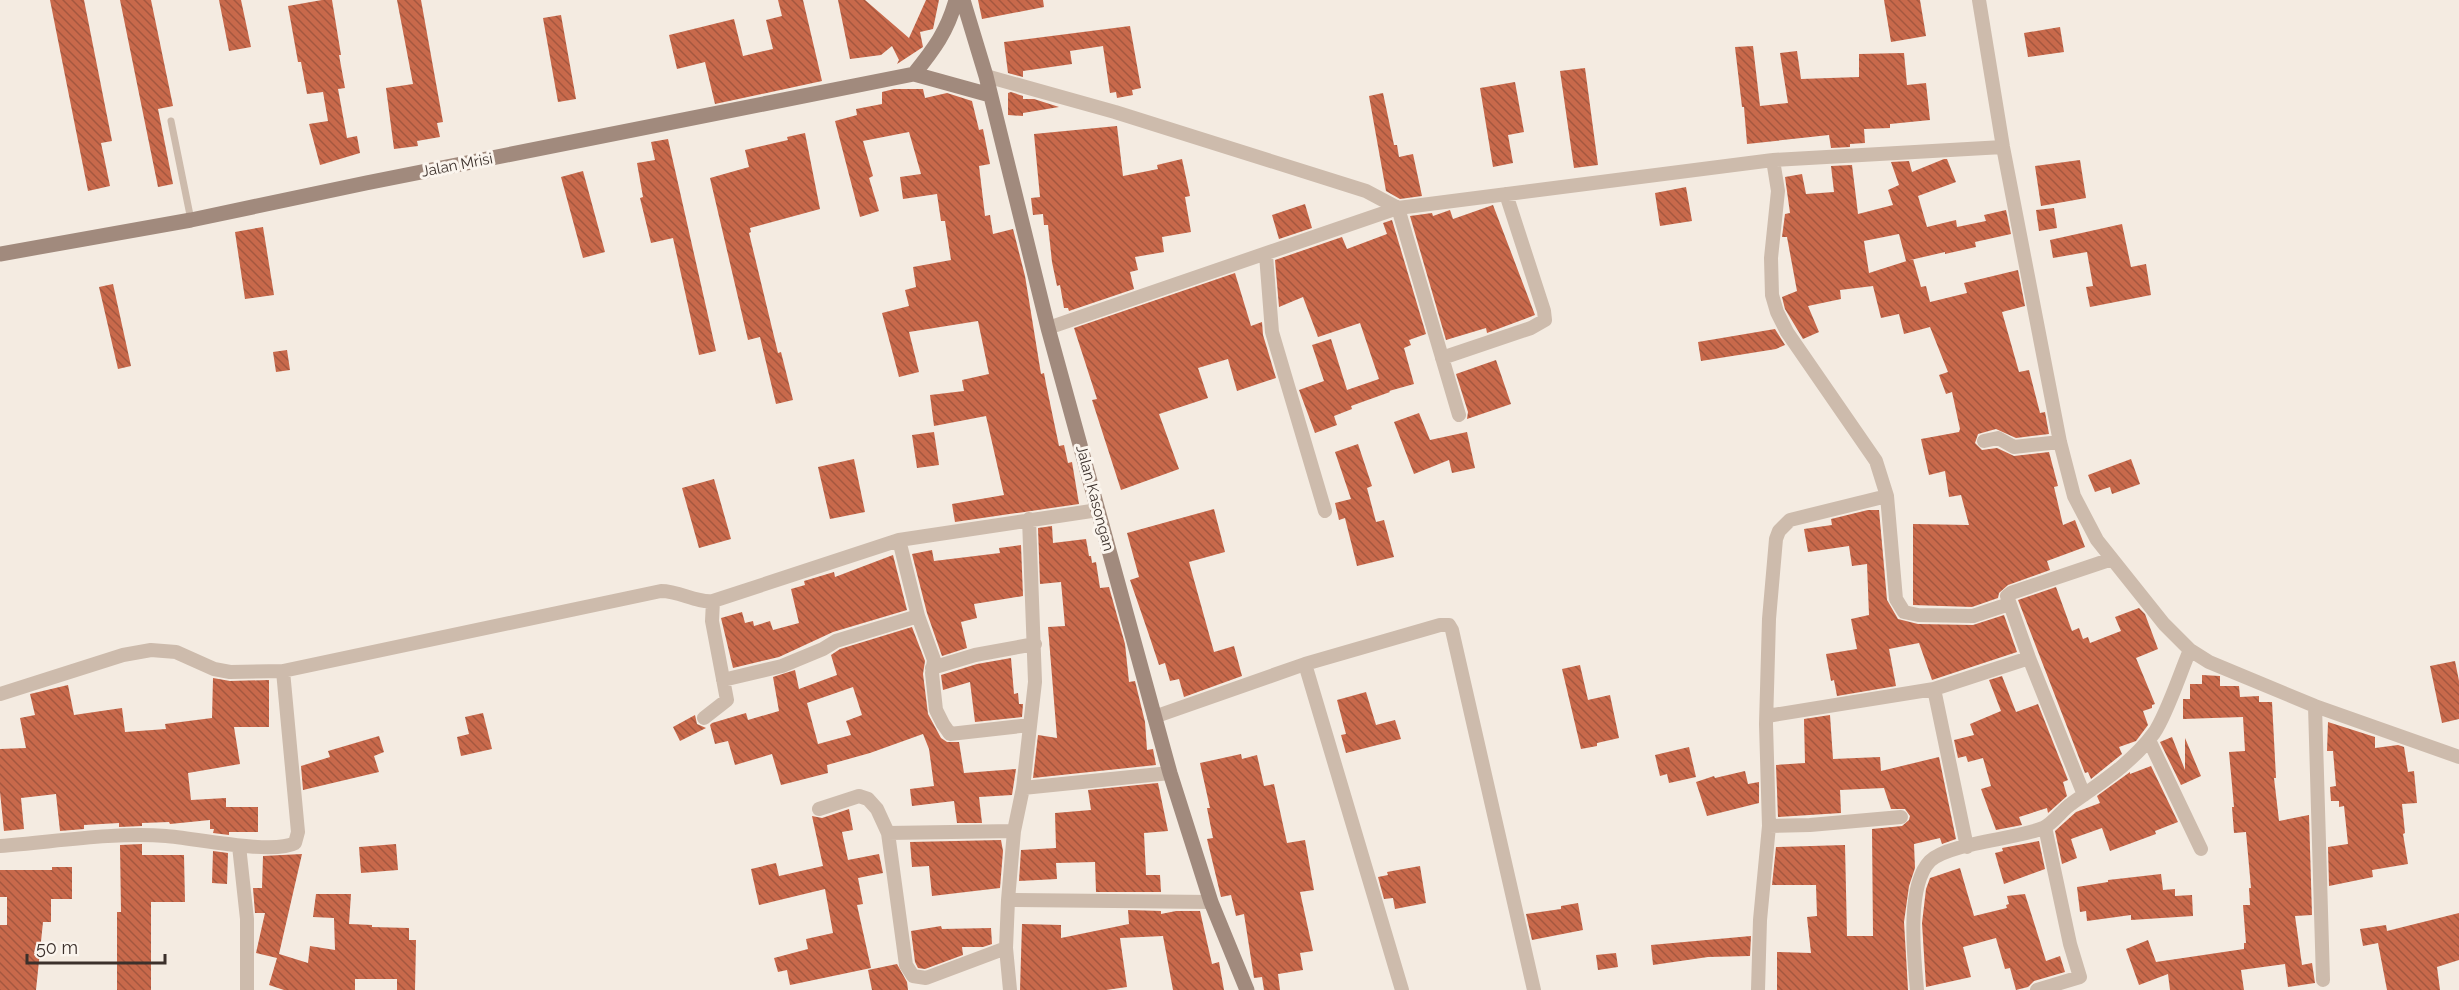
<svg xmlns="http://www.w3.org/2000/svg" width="2459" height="990" font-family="Raleway,sans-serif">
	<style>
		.building { fill: url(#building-back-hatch); fill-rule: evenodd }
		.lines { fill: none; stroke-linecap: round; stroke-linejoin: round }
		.lane { stroke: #cdbbac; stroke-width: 7 }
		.street { stroke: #cdbbac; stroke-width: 14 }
		.secondary { stroke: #a18a7d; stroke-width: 15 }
		.labels { text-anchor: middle; stroke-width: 6; stroke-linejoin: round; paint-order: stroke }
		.street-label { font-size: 15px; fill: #3b302b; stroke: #fbf5ee }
	</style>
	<defs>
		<pattern id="building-back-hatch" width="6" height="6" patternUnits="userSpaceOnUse" patternTransform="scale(1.5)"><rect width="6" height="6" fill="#c8694b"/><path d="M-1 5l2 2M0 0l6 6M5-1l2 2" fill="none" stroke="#a4573f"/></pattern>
	</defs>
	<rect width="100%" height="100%" fill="#f4ebe1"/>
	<!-- building -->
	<path class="building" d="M50,0H84L112,141L101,143L110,186L88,191Z
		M120,0H151L173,106L158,109L173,184L158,187Z
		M219,0H241L251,47L229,51Z
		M322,0H332L341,55H339L345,88L338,89L347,138L357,136L360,153L320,165L309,124L328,121L323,92L307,94L301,62H298L288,6Z
		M397,0H421L443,122L437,123L440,137L417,141L418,146L394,149L386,88L413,84Z
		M778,0H803L822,81L715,104L705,62L677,69L669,35L734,19L743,56L773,49L766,20L782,16Z
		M838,0H865L909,38L926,0H939L933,29L920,32L923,47L897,64L899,60L892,46L881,55L850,59Z
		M978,0H1043L1044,7L982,19Z
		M1884,0H1920L1926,36L1891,42Z
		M561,15L576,99L558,102L543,18Z
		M1130,26L1141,88L1132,90L1133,95L1117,98L1116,92L1110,93L1103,46L1070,51L1072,64L1023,71V77L1008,73L1004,42Z
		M2060,27L2064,52L2028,57L2024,33Z
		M1753,46L1760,106L1788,103L1780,53L1797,51L1801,79L1859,77V54L1904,53L1907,85L1926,83L1930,120L1890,124V128L1864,129L1865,143L1850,144V147L1831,148L1829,135L1747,144L1744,107H1742L1735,47Z
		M1585,68L1598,165L1574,168L1560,71Z
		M1515,82L1524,132L1508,135L1513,163L1493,167L1480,88Z
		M894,89H923L925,98L947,93L972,101L979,130L983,129L990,164L979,166L985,216L990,215L993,234L1013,229L1025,276L1041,374L1044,373L1046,384L1059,446L1064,445L1068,463L1072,462L1079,504L955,522L952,504L1004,495L986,416L934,426L930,395L964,391L962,380L989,374L978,321L909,332L919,372L899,377L882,313L909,306L905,290L916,287L913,267L951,260L945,221H941L937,194L903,199L900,177L921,174L909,132L863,141L873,176L869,178L879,211L860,217L835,121L857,115L856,109L882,104V92Z
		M1011,92L1023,96V99H1034L1059,107L1023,113V116L1008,115V93Z
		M1383,93L1394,145H1397L1399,157L1413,154L1422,196L1400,199L1386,191L1369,96Z
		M1117,126L1123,176L1158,169L1157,165L1182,159L1190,196L1185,197L1191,232L1162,237L1164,252L1135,257L1138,270L1130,272L1134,289L1069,311L1068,308H1064L1060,285L1057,286L1052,262L1048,225H1044L1043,214L1033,215L1031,198L1040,197L1034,134Z
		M805,133L820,209L750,228L751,232L749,233L778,353L781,352L793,400L776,404L760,337L748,340L710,178L749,167L745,150L788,140L787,137Z
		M668,139L716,351L699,355L673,238L651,243L640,198L643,197L637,163L655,160L651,142Z
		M1944,159H1947L1956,182L1918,196L1927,227L1956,220L1957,227L1986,221L1984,215L2006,210L2011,234L1975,242L1976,247L1945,254V252L1906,261L1899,234L1864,241L1869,273L1913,259L1921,287L1926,286L1930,302L1967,293L1964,283L2018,270L2025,306L2002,312L2019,372L2029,370L2040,413L2045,412L2049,434L2016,438L1996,429L1978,434L1975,443L1982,450L1997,448L2014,456L2049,452L2058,486L2054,487L2063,525L2075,520L2085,547L2047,561L2050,570L2008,585L1999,593L1998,598L1972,607L1913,605V524L1969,525L1961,495L1949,497L1945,471L1929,475L1921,439L1959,432L1960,429L1952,392L1946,394L1939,375L1948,372L1930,327L1904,334L1899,314L1881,318L1873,286L1840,290L1841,299L1808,306L1819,332L1803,339L1785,309L1782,297L1797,291L1787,237H1782L1785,214L1790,213L1785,177L1802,174L1806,194L1834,192L1831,166L1852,165L1858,214L1893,205L1888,190L1899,185L1891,162L1909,161L1912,172Z
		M2080,160L2086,198L2041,206L2035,166Z
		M583,171L605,252L583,258L561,177Z
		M1686,187L1692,221L1660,226L1655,193Z
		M1305,204L1312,228L1279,239L1272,215Z
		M1493,205L1535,315L1487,333L1486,328L1446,340L1410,216L1432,213L1433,216L1450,210L1453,219Z
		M2054,208L2057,228L2039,231L2036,210Z
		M1392,220L1426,334L1409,340L1411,345L1404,348L1414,384L1389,391L1390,392L1351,406L1352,409L1334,416L1337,425L1315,433L1299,390L1324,381L1312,345L1331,339L1347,390L1379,379L1360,323L1318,337L1303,297L1279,307L1275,260L1342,237L1347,249L1387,234L1383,223Z
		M2122,224L2131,267L2146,264L2151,295L2090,307L2086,287L2093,286L2087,252L2053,258L2050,240Z
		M263,227L274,295L245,299L235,232Z
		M1235,273L1251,326L1262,322L1263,335L1276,378L1237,391L1228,359L1198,368L1208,398L1159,414L1179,469L1121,490L1092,400L1097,399L1074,328Z
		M113,284L131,366L118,369L99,287Z
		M1775,329L1785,345L1776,349L1701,361L1698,342Z
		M287,350L290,370L276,372L273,352Z
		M1496,360L1511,404L1467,419L1468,412L1456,374Z
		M1419,413L1430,440L1467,432L1475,468L1452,473L1449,460L1414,474L1394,422Z
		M934,432L939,465L917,468L912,435Z
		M1358,444L1372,486L1367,488L1376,522L1384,520L1394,557L1357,566L1345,518L1339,520L1335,503L1351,499L1335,452Z
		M854,459L865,512L830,519L818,467Z
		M2131,459L2140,484L2112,494L2110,487L2095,492L2088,475Z
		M714,479L731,539L699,548L682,488Z
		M1214,509L1225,552L1189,562L1214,652L1234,646L1242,676L1184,697L1179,679L1170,681L1165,663L1159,665L1149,635L1130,580L1139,577L1127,533Z
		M1868,510H1879L1887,600L1898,619L1918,624L1973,625L2004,615L2017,652L1932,680L1919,643L1889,649L1896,686L1837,696L1834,680L1831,681L1826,654L1857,649L1851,619L1869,615L1867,564L1852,566L1849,546L1808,552L1804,529L1832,525L1831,519Z
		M1052,526L1053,543L1086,539L1089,556H1091L1092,563L1096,562L1100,588L1109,587L1125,644L1129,682L1135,681L1145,722L1147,750L1153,749L1156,765L1033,778L1038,735L1057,738L1048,627L1065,626L1061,582L1040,584L1038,528Z
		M1021,545L1023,596L974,604L977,618L961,622L967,648L942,656L927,613L912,554L932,550L934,561L1000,553L999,548Z
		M893,555L907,610L833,632L779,657L733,668L721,618L742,612L745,623L753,621L754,626L770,621L773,630L799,623L791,589L805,585L804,581L834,572L835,577Z
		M2056,587L2072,631L2079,628L2083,639L2088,637L2090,643L2121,631L2115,617L2139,608L2145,614L2158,649L2136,658L2155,704L2152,705V708L2143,711L2148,725L2136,741L2119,747L2122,754L2091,779L2088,772L2085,773L2018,600Z
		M912,627L925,661L923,674L928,714L941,738L947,742H959L964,773L1016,769L1012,795L979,797L982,823H957L954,801L912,806L910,789L934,786L929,749L923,734L870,753L827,765L828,773L781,785L772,754L735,765L728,741L715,744L710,725L712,723L746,713L748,720L779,711L773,677L795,670L799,689L837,675L831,655L840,649ZM853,687L862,715L846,721L851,735L818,744L807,703Z
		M1011,658L1014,694L1018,693L1019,704H1023L1022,717L975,722L970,682L943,690L941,675L977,664Z
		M2455,661L2459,681V719L2442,723L2430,666Z
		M1580,665L1588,700L1610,695L1619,738L1597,743V746L1581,749L1562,669Z
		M2202,675L2220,676V686H2239L2240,697L2259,696V702H2272L2276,778H2274L2279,821L2309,815L2312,915L2295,916L2302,965L2312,963L2315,983L2288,987L2285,964L2241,970L2244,990H2170L2168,974L2139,985L2126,949L2148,940L2156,962L2244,949V943H2246L2243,905H2250L2249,888H2251L2246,832L2234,833L2232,807H2234L2229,752L2245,751L2243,717L2183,719V699H2190V684H2202Z
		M2002,676L2016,712L2038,704L2068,780L2063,782L2067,796L2048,813L2047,808L2019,817L2022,825L1996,830L1981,789L1991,786L1983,758L1968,762L1966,756L1958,758L1954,740L1974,735L1970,724L2001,711L1989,680Z
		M213,678L230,681L269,680V727H234L240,764L188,773L191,800L226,798V807H258V832H229V835L213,833L214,829H210V820L170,824L169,822L142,823V826L119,827V823L84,825V829L60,831L56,794L21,798L24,829L4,831L0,792V749L26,748L20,718L35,715L30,694L68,685L74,715L122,708L125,732L166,729L165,724L212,718Z
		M1366,692L1376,725L1395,720L1401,739L1346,753L1341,735L1346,734L1337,700Z
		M483,713L492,749L461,756L457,737L469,734L465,717Z
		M695,715L697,724L706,728L680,741L673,727Z
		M1830,715L1833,759L1880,757L1881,771L1939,757L1956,839L1942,844L1940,838L1914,844L1915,868L1909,886L1904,922L1908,990H1777V952L1811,953L1807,917L1817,916L1816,885H1772L1776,847L1845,845L1847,936H1873L1872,829L1902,826L1909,820L1910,816L1905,809H1891L1884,788L1840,790L1841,813L1778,817L1776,765L1805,763L1804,719Z
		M2328,722L2375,737V748L2398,745L2404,747L2408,772L2414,771L2417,803L2402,804L2405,833L2403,834L2408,864L2372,870L2373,877L2329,886L2328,847L2348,844L2344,806L2339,807V801H2331L2330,787L2336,786L2333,751H2327Z
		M379,736L384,752L374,756L379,772L303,790L301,766L330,757L328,751Z
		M2172,737L2185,770V738L2201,776L2181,785L2160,742Z
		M1689,747L1696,777L1669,783L1667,774L1660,776L1655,755Z
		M1241,754L1242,759L1257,755L1264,786L1274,784L1287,843L1305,840L1314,890L1300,892L1313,951L1300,953L1303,970L1278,974L1280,990H1264L1262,977L1254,978L1244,914L1236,916L1231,895L1221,897L1207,839L1213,838L1207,808H1210L1200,763Z
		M2151,766L2178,822L2155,831L2156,834L2110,851L2102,828L2071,839L2077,858L2062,864L2055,831L2076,812L2100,803L2097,796L2130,772V774Z
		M1745,771L1748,784L1759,782V803L1707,816L1696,782L1714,776L1715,778Z
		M1158,783L1168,831L1144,833L1146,875H1160L1161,892H1096L1095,862L1056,863L1057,879L1019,881L1021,850L1056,848L1055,813L1091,810L1088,790Z
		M849,809L853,830L842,832L848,860L879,854L883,873L858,878L863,904L857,905L871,968L790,985L787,970L778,972L774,958L808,949L806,939L833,933L825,889L759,905L751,869L776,863L779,876L823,866L812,816L822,818Z
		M1001,840L1003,851L1000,888L932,896L929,866L912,867L910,842Z
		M2039,841L2045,869L2004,884L1995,853L2003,851L2002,848Z
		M142,844V855H184L185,902H151V990H117V912H121L120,845Z
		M396,844L398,870L361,873L359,847Z
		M213,851L228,853L227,884L212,883Z
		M302,854L279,954L308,963L310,946L335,950L334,918L313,917L316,894H351L349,924L372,925V927L409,928V940H416L415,990H397V979H355V990H284L269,985L277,958L256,953L265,913H255L253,888H262L263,856Z
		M1420,866L1426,903L1395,909L1393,898L1384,899L1378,877L1388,875L1387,872Z
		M52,867H72V899H51V922H43L36,990H0V925H7V897H0V870H52Z
		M1960,868L1974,916L2007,908L2006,905L2009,904L2007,896L2025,894L2046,961L2060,956L2065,972L2034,981L2028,987L2016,990L2010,968L2005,969L1996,938L1963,947L1971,977L1926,987L1922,923L1926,889L1930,878Z
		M2161,874L2163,890L2175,889V896L2192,895L2193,916L2131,920V915L2087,921L2086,911L2080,912L2077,887L2108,882V880Z
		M1578,903L1583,930L1532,940L1526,914L1561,909V906Z
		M1128,910L1161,911V914L1176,911H1200L1212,964L1219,962L1224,990H1173L1163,936L1120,938L1127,987L1106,990H1020L1022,924L1061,925V938L1129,924Z
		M2459,913V960L2437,967L2440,990H2387L2378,943L2363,946L2360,929L2386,925L2387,931Z
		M941,926L942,929L991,928L992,944L983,947H962L963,955L925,969L918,968L915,962L911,931Z
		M1751,936L1750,956L1708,957L1653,965L1651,945Z
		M1616,953L1618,967L1598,970L1596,955Z
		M897,964L907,982L908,990H872L868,970Z"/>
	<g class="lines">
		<!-- lane -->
		<path class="lane" d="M171,121L191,220"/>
		<!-- street -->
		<path class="street" d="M1979,0L2003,147L2060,442L2074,496L2097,540L2164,624L2190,650L2209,662L2315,706L2459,757
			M986,76L1115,112L1366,191L1398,208L1459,415
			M1773,160L1778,191L1771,258L1772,295L1777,312L1787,332L1876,461L1887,496L1896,599L1904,612L1918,615L1973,616L2009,604
			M1266,255L1272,332L1325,511
			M1048,328L1398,208L1773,160L2003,147
			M1442,358L1531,328L1545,320L1544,311L1506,194
			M1984,441L1998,438L2014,447L2060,442
			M918,616L934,660L932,673L936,710L943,724L950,734L1030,725
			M1305,664L1402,990
			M932,668L975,655L1035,644
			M723,680L782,666L823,649L836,641L918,616L899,540
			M1934,689L1967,847
			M0,694L123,655L151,650L176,652L214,669L230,672L283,671L661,591C680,591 696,603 713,601L899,540L1098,510
			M2315,706L2323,980
			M1767,716L1934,689L2029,658
			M1154,717L1305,664L1440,625H1449L1452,630L1534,990
			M704,718L727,700L712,621L713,601
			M2149,740L2201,849
			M1023,788L1170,773
			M2084,795L2029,658L2007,596L2011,593L2112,559
			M819,809L859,796L868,799L877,809L888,833L906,965L913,976L926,978L1006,948
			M1769,826L1810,825L1901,817
			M888,833L1014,831
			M0,846C54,842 112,832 166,836C194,838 273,855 295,843L298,832L283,671
			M239,846L247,919V990
			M1008,900L1211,902
			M1010,990L1006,948L1008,900L1014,831L1023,788L1035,682L1029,519
			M1758,990L1760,920L1769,826L1766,724L1769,619L1776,539L1779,531L1790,520L1887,496
			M1917,990C1914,957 1906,886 1930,861C1948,843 2018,839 2043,828C2053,824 2062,810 2071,804C2100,783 2132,763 2154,733C2167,714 2180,673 2190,650
			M2037,990L2080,977L2070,944L2045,827"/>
		<!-- secondary -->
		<path class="secondary" d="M963,0L986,76L1048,328L1170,773L1211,902L1247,990
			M914,74C934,49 947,32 956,0
			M0,254L191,220L366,183L914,74L990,95"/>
	</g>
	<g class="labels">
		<!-- street labels -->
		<g class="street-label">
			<text transform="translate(457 165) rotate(-11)" y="5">Jalan Mrisi</text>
			<text transform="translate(1095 498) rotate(75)" y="5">Jalan Kasongan</text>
		</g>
	</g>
	<!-- scale -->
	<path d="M27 954v9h138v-9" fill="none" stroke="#3b302b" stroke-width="3"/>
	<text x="36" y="954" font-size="18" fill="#3b302b" stroke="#fbf5ee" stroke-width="4.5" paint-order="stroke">50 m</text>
</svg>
